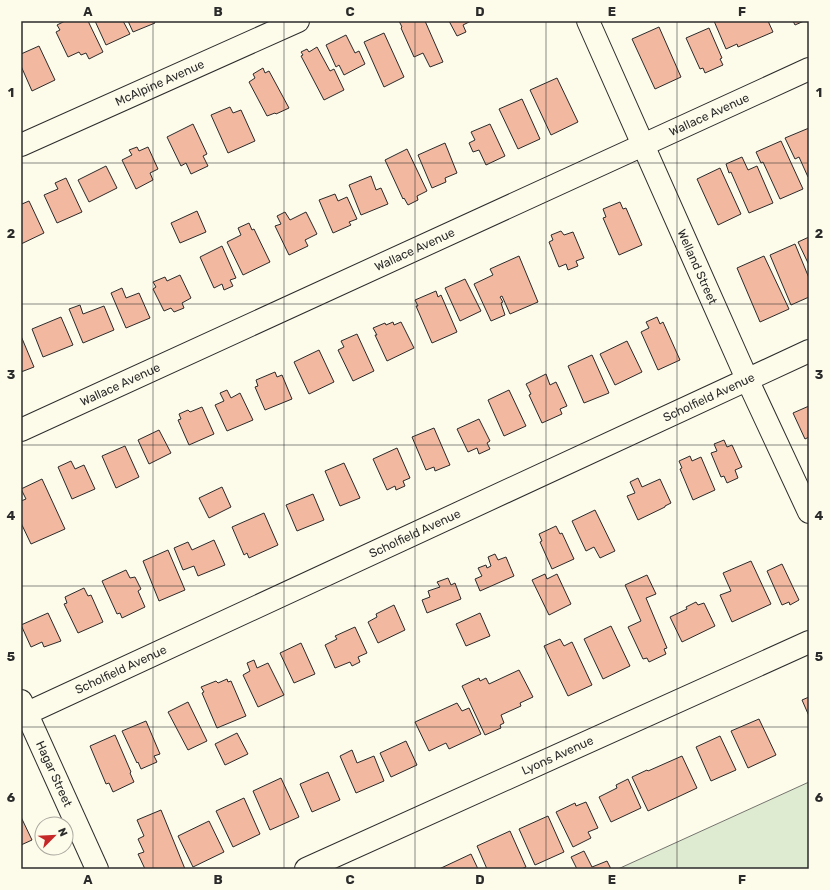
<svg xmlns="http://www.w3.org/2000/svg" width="830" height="890" font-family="Rubik,sans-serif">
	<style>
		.green { fill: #deebd1; stroke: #74746e }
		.building { fill: #f2b8a0; stroke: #2b2b2b }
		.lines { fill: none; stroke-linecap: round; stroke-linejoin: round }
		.minor-casing { stroke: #2b2b2b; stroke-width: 24 }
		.minor { stroke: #fdfbea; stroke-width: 22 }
		.grid { fill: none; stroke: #2b2b2b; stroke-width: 1; stroke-opacity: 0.55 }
		.labels { text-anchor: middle; stroke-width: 3; stroke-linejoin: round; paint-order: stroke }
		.street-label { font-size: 12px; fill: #2b2b2b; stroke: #fdfbea }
		.neatline { fill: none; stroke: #2b2b2b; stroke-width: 1.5 }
		.grid-label { font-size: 13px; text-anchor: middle; font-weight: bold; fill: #2b2b2b }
	</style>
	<rect width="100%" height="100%" fill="#fdfbea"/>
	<!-- green -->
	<path class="green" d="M809,782V869H618Z"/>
	<!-- building -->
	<path class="building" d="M65,21H88L103,52L89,59L86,53L81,55L79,52L68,57L56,32L60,30L57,25Z
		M95,21H123L130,34L106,45Z
		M128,21H154L155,23L133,32Z
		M399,21H425L443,62L430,67L423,53L414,57L401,28L402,27Z
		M449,21H471L463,25L466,32L457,36Z
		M714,21H768L773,32L738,47L737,44L726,49Z
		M793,21H804L795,25Z
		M659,27L681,77L655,89L632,39Z
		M709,28L722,58L720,59L723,65L705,73L703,68L700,69L686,38Z
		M384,33L404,77L384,87L364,42Z
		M346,35L355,53L359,51L365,64L344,75L339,65L336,67L326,45Z
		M39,46L55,80L32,91L21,66V54Z
		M317,47L330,71L334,69L344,90L324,100L301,56L303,55L301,52L307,49L309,52Z
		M263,68L265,73L269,71L289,108L276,114L275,113L267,116L249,82L255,78L253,74Z
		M557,78L578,122L551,135L530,90Z
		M522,99L540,139L518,149L499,109Z
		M230,107L233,113L241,110L255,141L228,153L211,115Z
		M193,124L207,154L203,156L208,166L191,174L186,163L181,166L167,137Z
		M490,124L505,156L486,165L479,150L473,152L469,143L475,140L471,132Z
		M809,128V176L808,177L799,157L795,159L785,138Z
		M781,141L803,189L780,199L763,162L761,163L756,152Z
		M445,143L457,173L445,178L446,182L432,188L418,155Z
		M137,147L139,151L148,147L158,169L150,173L153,180L136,189L122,160L132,155L129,150Z
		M407,149L427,191L417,196L418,200L408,205L404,198L403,199L385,160Z
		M742,157L748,170L757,166L773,203L749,213L731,172L729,173L726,164Z
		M106,166L117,188L89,202L78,180Z
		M720,168L741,214L718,225L697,179Z
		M371,176L376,190L381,188L388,204L361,215L349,185Z
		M66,178L82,212L57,223L44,195L58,189L55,183Z
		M335,194L338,201L347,197L357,219L349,222L351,225L333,233L319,200Z
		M29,201L44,233L21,244V202L22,204Z
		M620,202L623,209L626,208L642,245L619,255L603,218L606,217L603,209Z
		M197,211L206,232L180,243L171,223Z
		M285,212L290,220L306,212L317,234L305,240L308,246L289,255L275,226L281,224L277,216Z
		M249,223L252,230L254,229L270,262L243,275L227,242L241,235L238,228Z
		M561,231L564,235L573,232L584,258L576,261L578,266L568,270L566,264L559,267L549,242L553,240L551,235Z
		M809,237V265L798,242Z
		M795,244L809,278V297L791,305L770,255Z
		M222,246L236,278L230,280L233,286L224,290L222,284L214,288L200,257Z
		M519,256L538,302L510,314L502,296L500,297L503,302L501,303L505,315L491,321L474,284L493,275L490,269Z
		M764,256L789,309L760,322L737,268Z
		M180,275L191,298L182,303L184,308L174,312L171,308L164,311L153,289L156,287L153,282L165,277L167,281Z
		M465,279L481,311L460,321L445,288Z
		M122,288L126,298L139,293L150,318L126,328L111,293Z
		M436,291L438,297L441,295L457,332L432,343L416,306H418L415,300Z
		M80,305L83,314L104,306L114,330L83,343L69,309Z
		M61,317L73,345L43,357L32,329Z
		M657,317L660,324L663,322L680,360L658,370L641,332L649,328L646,322Z
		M393,322L394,325L401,322L414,348L387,361L375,335H377L373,328L385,323L386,325Z
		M357,334L374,371L353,381L338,350L344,347L341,341Z
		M21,336L34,367L21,372Z
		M627,341L642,372L615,385L600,354Z
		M319,350L334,382L309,394L294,362Z
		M592,355L609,393L584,403L568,366Z
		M275,372L277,377L282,375L292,399L265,410L255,387L258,386L256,380Z
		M546,374L550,385L556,382L567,406L560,409L562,414L542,423L529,395L531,394L526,384Z
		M227,390L231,398L240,393L253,420L227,431L215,405L224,401L220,393Z
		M509,390L526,426L504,436L488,400Z
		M809,406V437L805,439L793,413Z
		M202,407L214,434L189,445L178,420L181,419L179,414L188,410L190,412Z
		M479,419L490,441L487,443L490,449L479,454L477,448L468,452L457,429Z
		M434,428L450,465L435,471L434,467L426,470L412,437Z
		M159,430L171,453L149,464L138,440Z
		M724,440L727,447L732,445L742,467L735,470L738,478L727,483L724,476L721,477L711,453L717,451L714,444Z
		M125,446L139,477L116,488L102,456Z
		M397,448L410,478L403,481L405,486L396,490L395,486L387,490L373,459Z
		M690,456L692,461L701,457L715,490L693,500L680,469L682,468L679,461Z
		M71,461L75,469L84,465L95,489L72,499L58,467Z
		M344,463L360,498L340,506L325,471Z
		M638,478L642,487L660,479L671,503L665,506V507L638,520L627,496L635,493L630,482Z
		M42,479L65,529L31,544L21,523V501L26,499L21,489Z
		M222,487L231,507L209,518L199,498Z
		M313,494L324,520L297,531L286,505Z
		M595,510L615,551L600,558L594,547L586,551L572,521Z
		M264,513L278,545L249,558L247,553L244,555L232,527Z
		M556,526L560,534L562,533L574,559L552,569L540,542L542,541L539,534Z
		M214,540L225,565L198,576L194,566L183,570L174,548L188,542L192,550Z
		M168,550L185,590L159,601L143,561Z
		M495,554L498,560L506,557L514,576L480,591L475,579L482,576L478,568L486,565L487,568L491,566L488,557Z
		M751,561L771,604L732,622L720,595L731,591L723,573Z
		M782,564L799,600L790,605L789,602L782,605L767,571Z
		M126,570L130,578L135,577L141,589L138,591L145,607L122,618L120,613L117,614L102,581Z
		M545,574L547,579L557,574L571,604L549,615L532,580Z
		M647,575L656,594L646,598L667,648L664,649L666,654L649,662L647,658L643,659L628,627L641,621L625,585Z
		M448,578L451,585L455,583L461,599L427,613L422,600L430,597L428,591L440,587L437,582Z
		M84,588L88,596L91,595L103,622L78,633L64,604L67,603L65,597Z
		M696,602L698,605L704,603L715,626L682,642L670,617L687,609L686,607Z
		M394,605L405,630L378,643L368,622L377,617L376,614Z
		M48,613L61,641L44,647L42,642L31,647L21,625Z
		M480,613L490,636L466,646L456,624Z
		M611,626L630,666L603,679L584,639Z
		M355,627L367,653L358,657L360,662L352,666L350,662L335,668L325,645L337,639L335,636Z
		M560,639L564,646L572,642L592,685L568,696L544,646Z
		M301,643L315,674L294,683L280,653Z
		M254,660L257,668L268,663L284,695L258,707L243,675L250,671L247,663Z
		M519,670L533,697L520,703L521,706L501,715L504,723L500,725L501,728L485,735L462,686L479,678L480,681L486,678L489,684Z
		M227,679L228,682L231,681L246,716L217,728L202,693L204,692L201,687L216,681L218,683Z
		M809,697V716L802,700Z
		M188,702L207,741L188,750L168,712Z
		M457,703L462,711L469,708L481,734L449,749L446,743L429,751L415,722Z
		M759,719L776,755L748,768L731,731Z
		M146,721L160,754L154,756L157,762L141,769L138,762L137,763L122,731Z
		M237,733L248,754L225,765L215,744Z
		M115,735L131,772L130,773L134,782L113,792L109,783L106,784L90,746Z
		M720,736L736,770L711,781L696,747Z
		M406,741L417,765L391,777L380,753Z
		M352,750L357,763L374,756L384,781L356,793L340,756Z
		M682,756L697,788L648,811L632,777L647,770L648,771Z
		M328,772L340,800L312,812L300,784Z
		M281,778L299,817L270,830L253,791Z
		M628,779L641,808L611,822L599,797L617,788L616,785Z
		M244,798L260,834L233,847L216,811Z
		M586,802L598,828L588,832L591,838L573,847L556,812L575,803L576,806Z
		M161,810L185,869H145L138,854L144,852L138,839L144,836L137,820Z
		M548,816L564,852L535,865L519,829Z
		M21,817L32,840L21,845Z
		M209,821L224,852L193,867L178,836Z
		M510,831L526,867L521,869H487L477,846Z
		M584,851L592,867L607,861L611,869H577L571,857Z
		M471,854L478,869H439Z"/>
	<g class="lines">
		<!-- minor casing -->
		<g class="minor-casing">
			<g id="minor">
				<path id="s1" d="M588,21L747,379L809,512"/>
				<path id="s2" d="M21,145L298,21"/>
				<path id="s3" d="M21,430L809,69"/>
				<path id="s4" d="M21,701L97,869"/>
				<path id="s5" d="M21,716L809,351"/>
				<path id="s6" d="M306,869L809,642"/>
			</g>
		</g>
		<!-- minor -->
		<use href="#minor" class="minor"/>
	</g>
	<!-- grid -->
	<path class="grid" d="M153,21V869M284,21V869M415,21V869M546,21V869M677,21V869M21,163H809M21,304H809M21,445H809M21,586H809M21,727H809"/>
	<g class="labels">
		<!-- street labels -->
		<g class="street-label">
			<text dy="4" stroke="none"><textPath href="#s2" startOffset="152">McAlpine Avenue</textPath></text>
			<text dy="4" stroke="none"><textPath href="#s3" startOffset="757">Wallace Avenue</textPath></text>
			<text dy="4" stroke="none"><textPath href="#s3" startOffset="433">Wallace Avenue</textPath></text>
			<text dy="4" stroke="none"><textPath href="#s1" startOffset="269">Welland Street</textPath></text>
			<text dy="4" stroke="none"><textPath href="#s3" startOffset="109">Wallace Avenue</textPath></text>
			<text dy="4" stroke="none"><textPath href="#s5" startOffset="758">Scholfield Avenue</textPath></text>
			<text dy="4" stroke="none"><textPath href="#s5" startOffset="434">Scholfield Avenue</textPath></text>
			<text dy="4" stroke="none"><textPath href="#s5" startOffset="110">Scholfield Avenue</textPath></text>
			<text dy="4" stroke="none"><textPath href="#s6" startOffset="276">Lyons Avenue</textPath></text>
			<text dy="4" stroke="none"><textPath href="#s4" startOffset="80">Hagar Street</textPath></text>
		</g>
	</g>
	<!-- border -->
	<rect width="830" height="890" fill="none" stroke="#fdfbea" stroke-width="44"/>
	<!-- north arrow -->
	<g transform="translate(54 836) rotate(66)"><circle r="19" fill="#fdfbea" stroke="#a9a89e"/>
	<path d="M0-3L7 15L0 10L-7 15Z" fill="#c62828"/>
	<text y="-6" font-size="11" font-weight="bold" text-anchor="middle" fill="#2b2b2b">N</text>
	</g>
	<rect x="22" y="22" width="786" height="846" class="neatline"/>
	<g class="grid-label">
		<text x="88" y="16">A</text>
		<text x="218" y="16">B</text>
		<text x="350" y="16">C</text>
		<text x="480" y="16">D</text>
		<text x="612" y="16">E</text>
		<text x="742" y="16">F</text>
		<text x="11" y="97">1</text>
		<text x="819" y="97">1</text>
		<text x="11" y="238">2</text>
		<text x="819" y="238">2</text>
		<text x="11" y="379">3</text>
		<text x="819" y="379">3</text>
		<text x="11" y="520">4</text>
		<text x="819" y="520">4</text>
		<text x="11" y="661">5</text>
		<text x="819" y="661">5</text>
		<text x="11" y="802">6</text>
		<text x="819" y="802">6</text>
		<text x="88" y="884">A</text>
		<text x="218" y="884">B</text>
		<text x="350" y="884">C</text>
		<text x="480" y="884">D</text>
		<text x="612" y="884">E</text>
		<text x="742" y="884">F</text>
	</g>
</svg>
